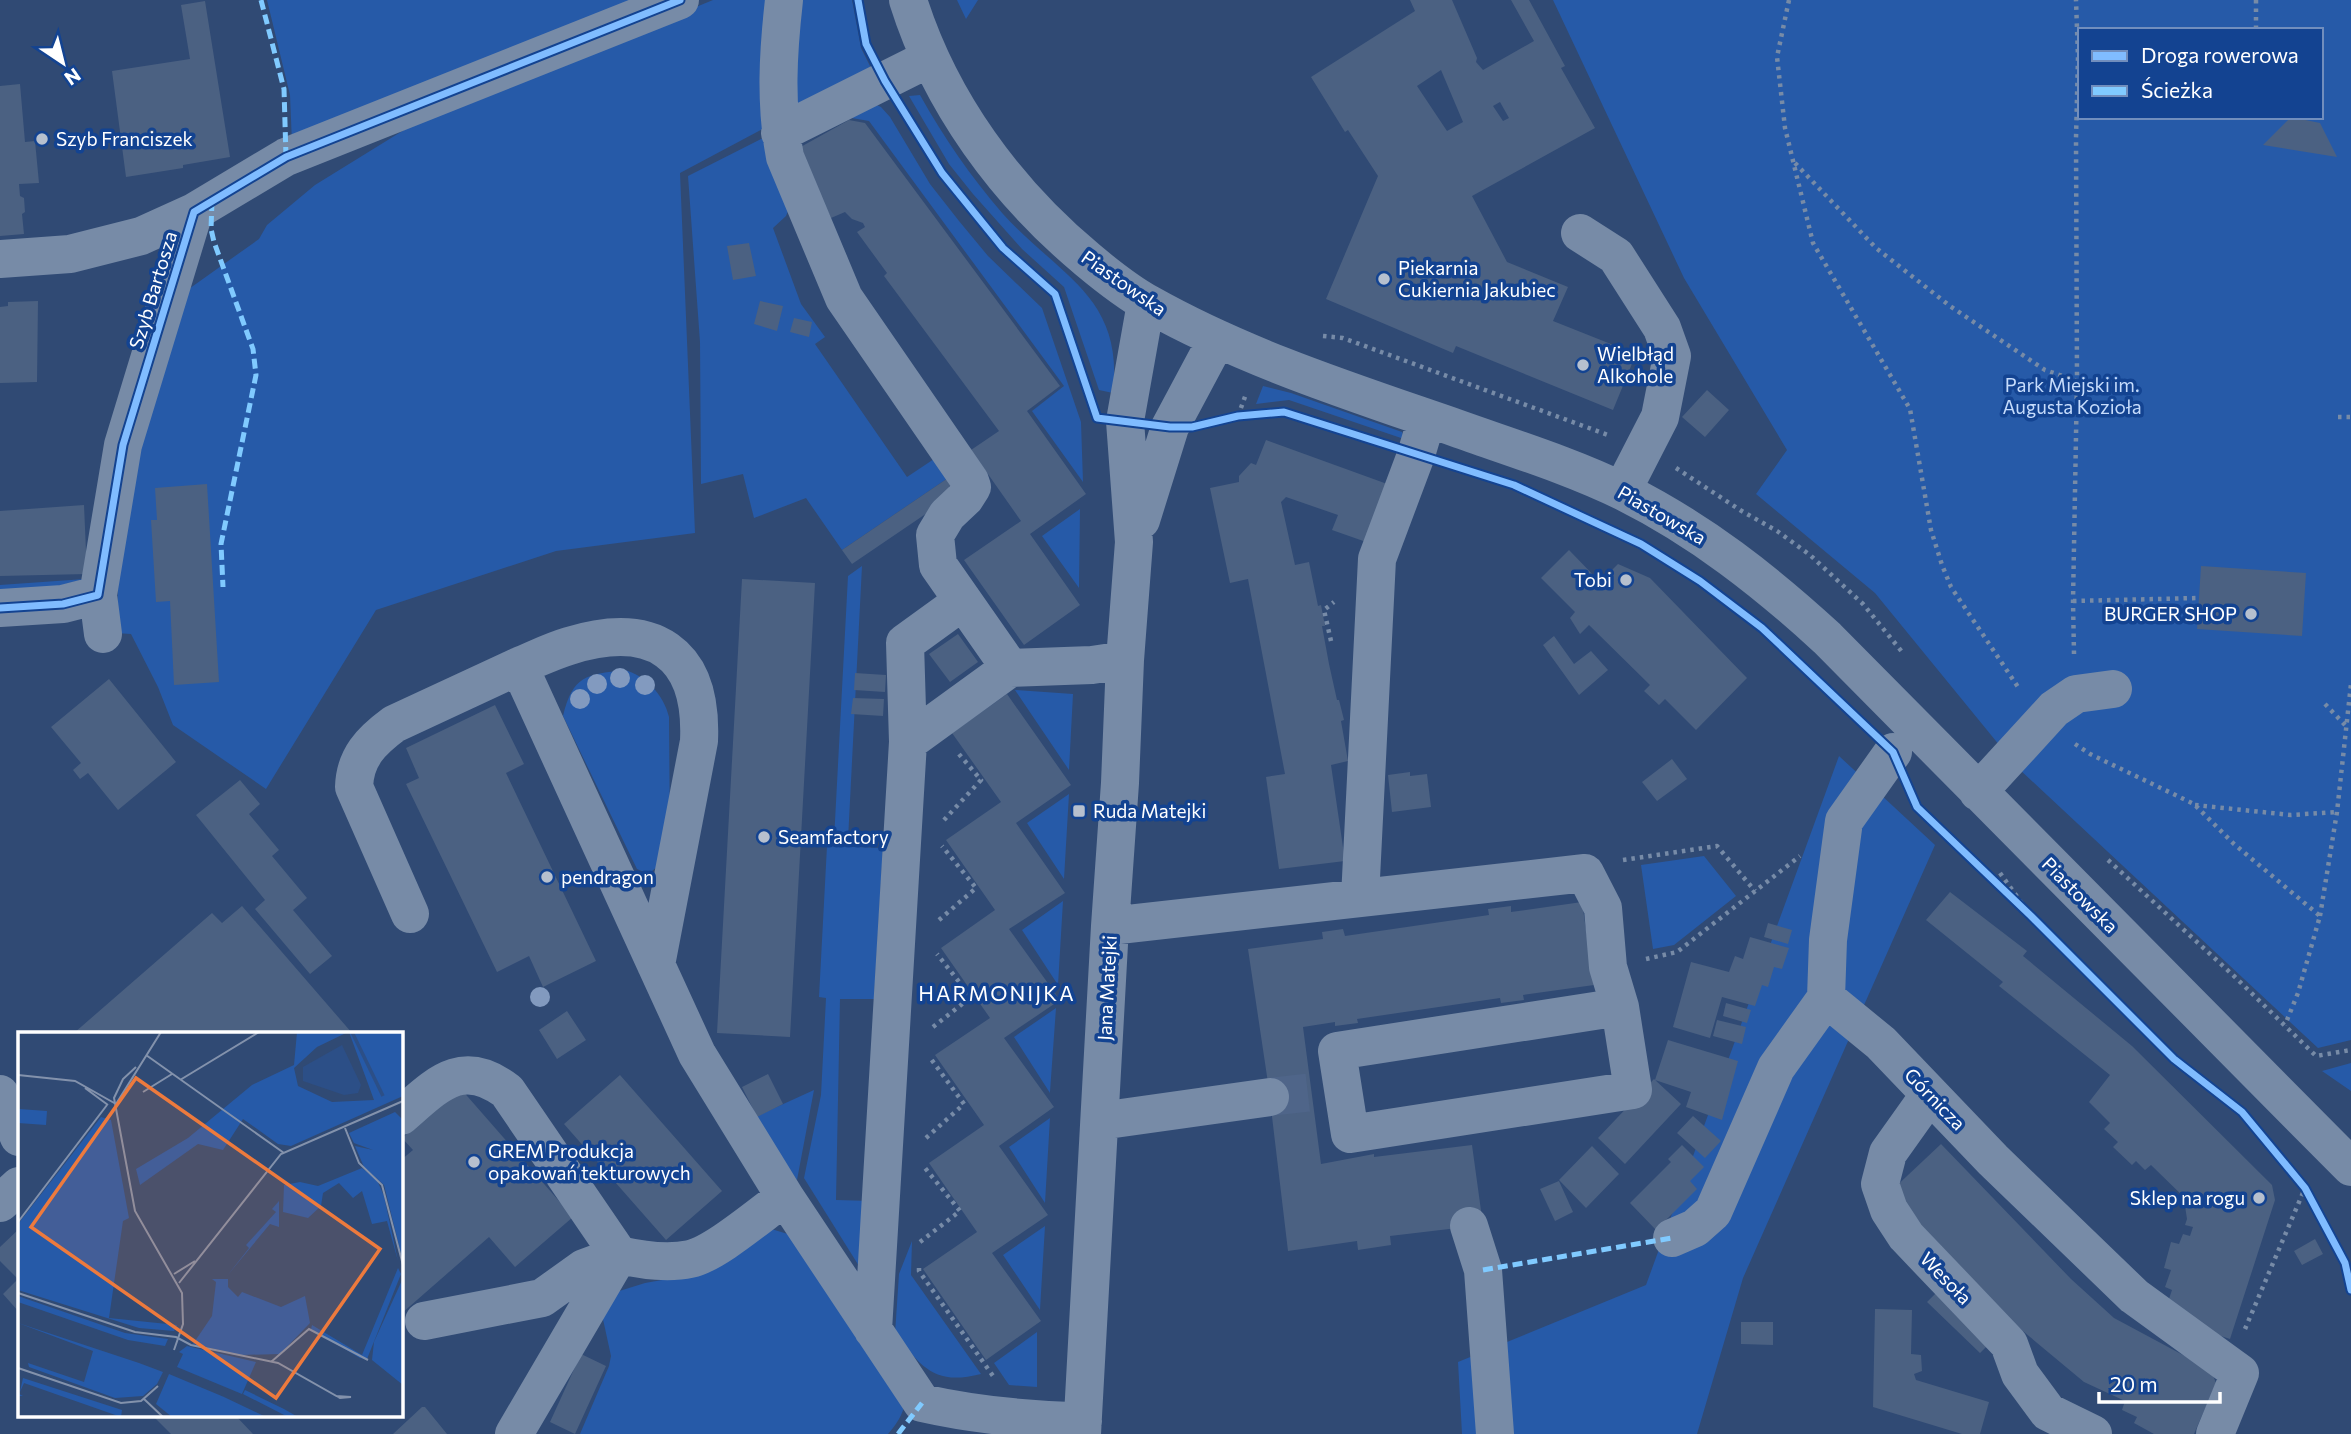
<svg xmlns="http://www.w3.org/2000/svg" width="2351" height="1434" font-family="Commissioner,sans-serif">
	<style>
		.green { fill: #265aa8; fill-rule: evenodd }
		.building { fill: #4b6182; fill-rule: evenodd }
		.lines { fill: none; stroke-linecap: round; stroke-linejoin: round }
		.minor-tunnel { stroke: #4f6589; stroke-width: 38; stroke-dasharray: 38 19; stroke-linecap: butt }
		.path { stroke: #778ba7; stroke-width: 4.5; stroke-dasharray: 3.5 5; stroke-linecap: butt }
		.minor { stroke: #778ba7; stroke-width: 38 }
		.quiet { stroke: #80caff; stroke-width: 5; stroke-dasharray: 10 5; stroke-linecap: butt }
		.cycleway-casing { stroke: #134391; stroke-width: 11 }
		.cycleway { stroke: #80bcff; stroke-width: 7 }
		.tree { fill: #829abf }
		.poi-dot { fill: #b7c0ce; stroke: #134391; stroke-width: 2.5 }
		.labels { text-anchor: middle; stroke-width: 7; stroke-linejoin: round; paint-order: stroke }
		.poi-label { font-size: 19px; fill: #fff; stroke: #134391; text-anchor: start }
		.street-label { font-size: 19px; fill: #fff; stroke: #134391 }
		.park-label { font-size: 19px; fill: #c6dcfc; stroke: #134391 }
		.neighbourhood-label { font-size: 21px; letter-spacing: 2px; fill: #fff; stroke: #134391 }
		.inset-river { fill: none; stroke: #2c4f87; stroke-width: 3.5 }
		.inset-road { fill: none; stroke: #8392ac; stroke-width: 2 }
		.view { fill: #ed7a3d; fill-opacity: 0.15; stroke: #ed7a3d; stroke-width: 3.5 }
		.inset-edge { fill: none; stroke: #fff; stroke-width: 3.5 }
	</style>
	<rect width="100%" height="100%" fill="#304a74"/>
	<!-- green -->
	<path class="green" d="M267,0H652L292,143L290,95Z
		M713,0H777L772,124L680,173L695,533L556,551L376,610L266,789L173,725L158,687L131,634L116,633L121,524L172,301L259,239L267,225L315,185L417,122Z
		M791,0H852L861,48L873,72L791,114Z
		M957,0H978L966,19Z
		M1553,0H2351V1040L2318,1048L2018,768L1875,593L1756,494L1787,450L1684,278ZM2080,30H2321V117H2080Z
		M920,95C944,138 971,177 1003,214C1059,276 1124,296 1113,393L1099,390L1064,287L1022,249L973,194L949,164L909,96Z
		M871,102L881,107L890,117L930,184L959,221L988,256L1042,308L1081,422L1083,482L1032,411L1064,386L869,121L846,117Z
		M773,133L790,206L786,216L773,228L801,304L825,337L815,344L907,477L934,459L948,478L842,550L806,498L754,518L743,474L701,484L700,342L688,176Z
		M1263,386L1291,393L1402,432L1404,439L1289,400L1256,404Z
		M1080,509L1079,588L1042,536Z
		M862,566L848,840H834L848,576Z
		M85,579L0,601V585Z
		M624,670C645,675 664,695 669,717L670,842L657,867L652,871L644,872L637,869L563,716C573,675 586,675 624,670Z
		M1015,690L1073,694L1069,770Z
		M1839,756L1935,845L1743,1278L1697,1434H1462L1458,1362L1646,1285Z
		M1069,794L1064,879L1027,823Z
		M827,846L883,848L874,999H840L836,1200L872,1201L869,1282L804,1178L821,1095L826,998L819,997Z
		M1704,856L1736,896L1674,945L1653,949L1641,865Z
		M1063,901L1058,985L1022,930Z
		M1056,1008L1050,1092V1093L1014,1037Z
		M2351,1063V1091L2322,1071Z
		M814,1090L797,1180L753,1118Z
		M1050,1118L1045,1203L1009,1147Z
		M1045,1226L1040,1310L1003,1255Z
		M768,1228L791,1235L905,1402C903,1415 896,1425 888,1434H580L609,1366L611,1356L601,1310L613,1293L645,1283L679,1277Z
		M912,1241L911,1275L981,1374C934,1386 922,1367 895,1334L899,1274Z
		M1037,1332V1387L1009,1385L994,1363Z"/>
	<!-- building -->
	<path class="building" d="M1410,0H1452L1477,58L1476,62L1483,70L1534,41L1511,0H1529L1565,66L1561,68L1595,128L1472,196L1507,262L1568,287L1553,321L1636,354L1613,410L1456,346L1453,353L1326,299L1378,176L1348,130L1345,132L1311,77L1415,11ZM1441,70L1463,122L1447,131L1417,86ZM1500,102L1509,118L1503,121L1493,106Z
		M205,1L230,157L183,165V168L126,177L112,71L190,59L181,5Z
		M20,84L25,142L35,141L39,183L19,184L20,196L24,198L25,212L22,214L24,234L0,236V86Z
		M2291,117L2320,123L2337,157L2263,145Z
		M849,120L865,123L1060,386L1027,411L1086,494L1030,534L1080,605L1024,645L964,560L1021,521L971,450L999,431L884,276L887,273L857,232L865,227L863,223L852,219L845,212L831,218L797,149Z
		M749,243L756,276L733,280L727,246Z
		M38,301L37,382L0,383V307L8,306V302Z
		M760,301L783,306L777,331L754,324Z
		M794,318L812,322L809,337L790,332Z
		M1707,390L1729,410L1705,437L1682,417Z
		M1266,440L1390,485L1369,543L1332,530L1338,515L1286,497L1281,502L1295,565L1309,562L1318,606L1321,605L1325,626H1322L1329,664L1337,700H1339L1344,720L1341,721L1348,761L1331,765L1345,861L1279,869L1266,777L1285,774L1248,579L1230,583L1210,488L1239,482V476L1251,463L1256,465Z
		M948,478L958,492L852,564L842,550Z
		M207,484L219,682L174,685L170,601L156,602L151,520H157L155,488Z
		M84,505L87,574L0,576V511Z
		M1569,550L1600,582L1618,564L1650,578L1747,678L1696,730L1665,699L1659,705L1644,691L1650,685L1589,625L1580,634L1570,618L1575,612L1541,578Z
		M2201,566L2306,573L2302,636L2197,629Z
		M742,579L815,583L790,1037L717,1033Z
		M958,634L978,662L950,682L929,654Z
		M1554,636L1574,664L1591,651L1608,670L1579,695L1543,645Z
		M855,673L886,675L885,692L854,690Z
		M109,679L176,762L118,810L88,773L80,779L73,770L81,763L51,727Z
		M1007,694L1071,785L1016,823L1065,893L1009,929L1060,1000L1004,1038L1054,1107L999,1146L1048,1215L992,1253L1041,1321L986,1360L923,1269L977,1232L929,1163L984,1125L935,1055L990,1018L941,948L995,910L946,840L1001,802L952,733Z
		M853,698L884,699L883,716L851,714Z
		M495,705L524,764L506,773L596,961L543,987L529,956L497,972L406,784L419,778L406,748Z
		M1672,759L1687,779L1657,801L1642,782Z
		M1410,772V776L1427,774L1431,807L1392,812L1388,775Z
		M240,780L260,804L249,814L279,850L272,856L307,898L293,910L332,956L310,974L255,909L265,900L196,815Z
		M1950,892L2027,951L2023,956L2132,1046L2272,1185L2275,1200L2230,1339L2197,1328L2167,1305L2172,1290L2165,1287L2171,1270L2164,1268L2171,1242L2179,1244L2183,1234L2190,1236L2193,1227L2185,1225L2187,1219L2185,1206L2189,1202L2151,1165L2145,1170L2136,1161L2132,1165L2113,1147L2118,1142L2104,1129L2110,1123L2089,1102L2110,1075L1999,986L2003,982L1926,920Z
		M1582,902L1594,985L1523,995L1524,1000L1501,1003L1500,998L1357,1019L1358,1023L1335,1026V1022L1303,1027L1321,1164L1374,1154V1157L1472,1145L1483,1225L1390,1236L1391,1245L1358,1250L1357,1241L1288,1251L1268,1083L1248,949L1323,939L1322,932L1343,929L1345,936L1489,915L1488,909L1511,906V912Z
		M242,906L352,1033H74L212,913L222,923Z
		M1768,923L1792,930L1788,944L1764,937Z
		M1750,937L1789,948L1782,969L1774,967L1768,987L1762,985L1755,1006L1722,997L1710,1038L1673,1027L1691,962L1729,972L1735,956L1743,959Z
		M1726,1003L1751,1010L1747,1023L1723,1016Z
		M567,1011L586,1040L557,1059L539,1030Z
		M1717,1020L1746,1027L1742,1044L1713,1036Z
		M1668,1040L1738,1061L1722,1120L1686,1107L1691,1092L1655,1080Z
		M768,1074L783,1104L757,1117L742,1087Z
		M620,1075L722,1191L666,1240L564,1124Z
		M1654,1079L1681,1104L1625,1164L1598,1138Z
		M461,1089L573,1217L515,1267L489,1237L401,1314V1160L413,1150L402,1138Z
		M1693,1116L1721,1141L1705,1158L1677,1133Z
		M1941,1144L2071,1279L2114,1318L2211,1370L2216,1383L2194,1434H2154L2134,1423L2137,1417L2122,1410L2125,1401L2084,1382L2018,1327L1890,1192Z
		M1682,1145L1704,1167L1690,1181L1697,1189L1656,1230L1630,1203L1671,1162L1668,1159Z
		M1592,1146L1619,1174L1586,1208L1559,1180Z
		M1559,1181L1573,1212L1555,1221L1540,1189Z
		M19,1229V1312L3,1294L18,1279L0,1261V1247Z
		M2315,1239L2323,1254L2302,1265L2294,1251Z
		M1939,1290L1992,1341L1980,1353L1927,1302Z
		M1875,1309L1912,1310L1911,1354L1921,1355L1922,1371L1914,1374L1916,1380L1989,1402L1980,1434H1962L1873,1407Z
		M1741,1322H1773V1345L1741,1344Z
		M581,1354L606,1366L575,1434L550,1422Z
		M422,1407H425L447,1434H393Z
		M152,1415H235L253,1434H171Z"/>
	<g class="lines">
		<!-- minor-tunnel -->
		<path class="minor-tunnel" d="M1270,1097L1313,1092"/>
		<!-- path -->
		<path class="path" d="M1789,0L1777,57L1785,128L1813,243L1910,409L1931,530L1942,565L1951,587L2020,690
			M2256,0V30
			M1795,163L1876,248L1950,306L2045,370L2077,381L2076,138L2078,57L2076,0
			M1323,336L1343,338L1608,435
			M1238,416L1246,394
			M2338,417H2351
			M1676,468L1740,510L1777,531L1810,555L1863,604L1903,653
			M2073,601L2199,598
			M1331,641L1324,610L1334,602
			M2074,654L2073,601L2077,381L2121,385
			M2325,704L2346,726
			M2075,744L2090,754L2194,804L2234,844L2320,916L2298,993L2285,1025
			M2195,805L2291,815L2337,812
			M944,820L981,780L958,753
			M1623,860L1717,846L1755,891
			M2108,860L2235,977L2316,1056L2351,1050
			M2000,873L2031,916
			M2320,916L2337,812L2351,684
			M939,920L976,888L942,846
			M1646,959L1677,952L1800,856
			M933,1027L971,997L937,954
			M926,1138L964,1104L931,1059
			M920,1242L960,1211L925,1168
			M2345,1263L2351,1262
			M919,1268V1271L993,1376
			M2245,1329L2305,1188"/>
		<!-- minor -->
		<path class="minor" d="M784,0C778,53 775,104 785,157L844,298L970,481L972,487L965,498L947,515L935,535L938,565L1010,668
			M908,0C940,102 1006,192 1088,260C1106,275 1127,292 1149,304C1245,358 1352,392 1456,428C1512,448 1571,466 1624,492C1700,530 1765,581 1827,638L2351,1167
			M780,133L930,58
			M1580,233L1616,256L1662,328L1672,356L1660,417L1622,491
			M0,259L70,254L141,236L194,212L286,157L680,0
			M1141,520L1170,427L1217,339
			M98,595L103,634
			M0,608L63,604L98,595L123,445L194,212
			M908,742L1010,668L1092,665L1125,660
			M1893,752L1844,821L1828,940L1826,998L1881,1043L1993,1160L2134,1296L2240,1373L2215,1434
			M1978,792L2054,709L2076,694L2113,689
			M1360,898L1377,559L1416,455L1427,418
			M410,914L354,787C355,757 371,741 394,724L519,666
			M1110,926L1585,873L1603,908L1608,967L1620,1007L1633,1090L1350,1134L1337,1051L1620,1007
			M656,965L699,741C703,652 653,620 569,646C552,651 536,659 519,666L697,1054L785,1197
			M0,1094L19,1137
			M1930,1094L1888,1153L1880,1184L1889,1210L1906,1236L2009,1344L2020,1374L2048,1412L2093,1434
			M401,1116C436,1086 461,1056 507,1091L619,1255L584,1268L542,1298L424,1321
			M1100,1121L1270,1097
			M0,1203L19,1186
			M1469,1226L1483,1270L1495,1434
			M1672,1238L1695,1228L1713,1212L1776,1068L1826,998
			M873,1330L908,742L905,643L963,601
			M514,1434L619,1255C641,1260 667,1264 690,1259C715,1254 762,1213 785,1197L922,1403C975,1415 1029,1420 1083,1421
			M1082,1434L1110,926L1120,783L1125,660L1134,542L1125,421L1146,303"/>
		<!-- quiet -->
		<path class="quiet" d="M261,0L284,89L286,157
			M212,201L211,229L214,242L253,349L256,375L221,544L223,587
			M1483,1270L1672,1238
			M898,1434L922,1403"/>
		<!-- cycleway casing -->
		<g class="cycleway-casing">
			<path id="cycleway" d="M858,0L866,44L885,81L942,173L1003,248L1055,294L1097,418L1170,427H1192L1238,416L1284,412L1514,485L1641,544L1700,581L1762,628L1893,752L1917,807L2031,916L2174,1059L2242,1112L2305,1188L2345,1263L2351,1290
				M0,608L63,604L98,595L123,445L194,212L286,157L680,0"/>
		</g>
		<!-- cycleway -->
		<use href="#cycleway" class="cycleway"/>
	</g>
	<!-- trees -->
	<g class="tree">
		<circle cx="620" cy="678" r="10"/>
		<circle cx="597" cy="684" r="10"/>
		<circle cx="645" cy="685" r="10"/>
		<circle cx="580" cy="699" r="10"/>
		<circle cx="540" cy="997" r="10"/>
	</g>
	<!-- markers -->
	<g class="poi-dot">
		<circle cx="42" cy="139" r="7"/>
		<circle cx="1384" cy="279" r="7"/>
		<circle cx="1583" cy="365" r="7"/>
		<circle cx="1626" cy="580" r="7"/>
		<circle cx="2251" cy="614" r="7"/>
		<rect x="1072" y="804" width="14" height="14" rx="3.5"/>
		<circle cx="764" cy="837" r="7"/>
		<circle cx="547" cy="877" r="7"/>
		<circle cx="474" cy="1162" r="7"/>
		<circle cx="2259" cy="1198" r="7"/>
	</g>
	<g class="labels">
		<!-- poi labels -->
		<g class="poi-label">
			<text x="56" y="146">Szyb Franciszek</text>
			<text x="1398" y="275">Piekarnia<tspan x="1398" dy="22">Cukiernia Jakubiec</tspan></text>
			<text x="1597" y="361">Wielbłąd<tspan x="1597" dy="22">Alkohole</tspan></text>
			<text x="1612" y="587" text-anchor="end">Tobi</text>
			<text x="2237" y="621" text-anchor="end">BURGER SHOP</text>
			<text x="1093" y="818">Ruda Matejki</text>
			<text x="778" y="844">Seamfactory</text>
			<text x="561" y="884">pendragon</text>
			<text x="488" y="1158">GREM Produkcja<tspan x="488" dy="22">opakowań tekturowych</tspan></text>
			<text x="2245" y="1205" text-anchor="end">Sklep na rogu</text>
		</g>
		<!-- street labels -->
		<g class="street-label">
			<text transform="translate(1124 283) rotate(35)" y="7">Piastowska</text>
			<text transform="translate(153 290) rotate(-73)" y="7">Szyb Bartosza</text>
			<text transform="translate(1662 515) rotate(30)" y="7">Piastowska</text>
			<text transform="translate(2080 895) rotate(45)" y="7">Piastowska</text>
			<text transform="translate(1107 988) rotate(-87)" y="7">Jana Matejki</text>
			<text transform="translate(1935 1099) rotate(46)" y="7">Górnicza</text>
			<text transform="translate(1946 1278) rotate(46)" y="7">Wesoła</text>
		</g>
		<!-- park labels -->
		<g class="park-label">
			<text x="2072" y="392">Park Miejski im.<tspan x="2072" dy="22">Augusta Kozioła</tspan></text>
		</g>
		<!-- neighbourhood labels -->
		<g class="neighbourhood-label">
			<text x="997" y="1001">HARMONIJKA</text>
		</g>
	</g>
	<!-- overview -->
	<g transform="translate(18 1032)">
		<rect width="385" height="385" fill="#304a74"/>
		<path d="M279,0H330L299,15L276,36L280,54L314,70L356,68L331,0H385V64L273,114L260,112L225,87L205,118L180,112L122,153L118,137L170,106L234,53L276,33ZM1,77L29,79L28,93L0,91ZM377,80L385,88V230L366,153L346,135L337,114L355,118L336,111L331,101ZM83,85L93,88L111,186L105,189L91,286L159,293L156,299L121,296L0,258V192ZM344,136L359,148L366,164L380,229L369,189L354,192L344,159L335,166L321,151L305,161L303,174L290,186L265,180L266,153L282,150L300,154ZM261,169V195L252,192L209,244L231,216L228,213L258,180L254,177ZM380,236L383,242L349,327L342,326L293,297L294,293L344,323ZM385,246V353L354,328L356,310ZM194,247H210V255L220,265L224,260L263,275L287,264L292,291L262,322L223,323L175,312L194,284L198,250ZM0,264L107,301L150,307L147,314L110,308L0,270ZM0,291L121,331L145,340L139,352L125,364L97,366L11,335L10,331L66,350L75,319ZM169,314L238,330L224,362L159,335L165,322L161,320ZM151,342L206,365L248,385H154L138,372ZM5,346L104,378L103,385L6,351L1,362L5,364H1ZM227,358L266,377L280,385H270L225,362Z" fill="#265aa8"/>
		<path d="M324,13L343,53L340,61L326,63L285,49V35Z" fill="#2c4f87"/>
		<path class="inset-river" d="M334,0L365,64"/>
		<path class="inset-road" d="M128,23L266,121M118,35L105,47L96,66L117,179L164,261L165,292L156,318M0,43L57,49L98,72M162,48L241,0M67,56L90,73M125,60L154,42M98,72L143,0M327,96L341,131L364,153L385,233M0,190L89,73M156,242L177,229M161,251L263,122L385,69M0,261L117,300L158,305L173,313L260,331L322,366L333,365L318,364M253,330L291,297L350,328M0,336L103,371L123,369L140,354M126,367L145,385"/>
		<path class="view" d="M118,46L362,217L258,366L13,195Z"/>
		<rect width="385" height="385" class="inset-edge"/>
	</g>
	<!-- legend -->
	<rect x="2078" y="28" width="245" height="91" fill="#134391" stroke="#718ebd" stroke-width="2"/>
	<rect x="2092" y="51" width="35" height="10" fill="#80bcff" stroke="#718ebd" stroke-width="2"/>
	<text x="2141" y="63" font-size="21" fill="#ffffff">Droga rowerowa</text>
	<rect x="2092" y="86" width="35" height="10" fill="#80caff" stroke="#718ebd" stroke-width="2"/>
	<text x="2141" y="98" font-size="21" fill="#ffffff">Ścieżka</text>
	<!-- north arrow -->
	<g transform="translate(63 63) rotate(145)" stroke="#134391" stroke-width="5" paint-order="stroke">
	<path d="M0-5L12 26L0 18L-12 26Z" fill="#ffffff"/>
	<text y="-10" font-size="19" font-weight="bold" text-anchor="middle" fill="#ffffff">N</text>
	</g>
	<!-- scale -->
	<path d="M2099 1392v10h121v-10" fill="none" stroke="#ffffff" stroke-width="3.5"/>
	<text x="2110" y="1392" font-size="21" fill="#ffffff" stroke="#134391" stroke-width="5" paint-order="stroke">20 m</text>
</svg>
